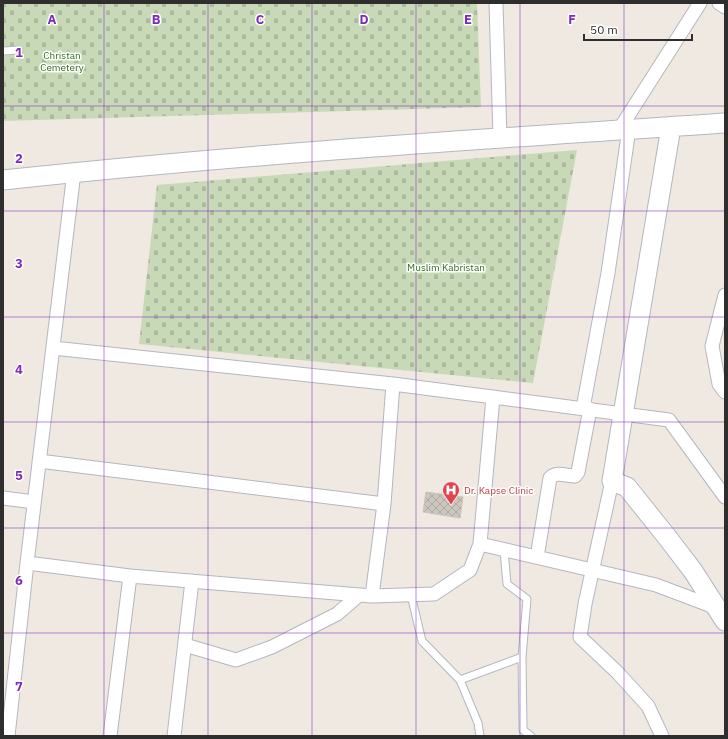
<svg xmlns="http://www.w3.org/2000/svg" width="728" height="739" font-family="'IBM Plex Sans',sans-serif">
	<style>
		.cemetery { fill: url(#cemetery-stones) }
		.building { fill: url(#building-cross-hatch); stroke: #cbc5ba }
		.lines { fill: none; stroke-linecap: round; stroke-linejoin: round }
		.lane-casing { stroke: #b4b7c1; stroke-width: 9 }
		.street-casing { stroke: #b4b7c1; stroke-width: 15 }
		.secondary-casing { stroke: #b4b7c1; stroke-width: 21 }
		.lane { stroke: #fff; stroke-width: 7 }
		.street { stroke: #fff; stroke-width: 13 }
		.secondary { stroke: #fff; stroke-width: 19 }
		.grid { fill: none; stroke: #7b2cbf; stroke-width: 1; stroke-opacity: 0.55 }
		.labels { text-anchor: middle; stroke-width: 3; stroke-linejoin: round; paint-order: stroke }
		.park-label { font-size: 10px; fill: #2c6e1b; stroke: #fff }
		.health-label { font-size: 10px; fill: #be3a42; stroke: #fff; text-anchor: start }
		.grid-label { font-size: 13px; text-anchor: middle; font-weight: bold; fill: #7b2cbf; stroke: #fff; stroke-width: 3; stroke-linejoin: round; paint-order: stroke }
	</style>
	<defs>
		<pattern id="cemetery-stones" width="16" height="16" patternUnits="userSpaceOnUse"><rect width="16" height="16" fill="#c8d9b8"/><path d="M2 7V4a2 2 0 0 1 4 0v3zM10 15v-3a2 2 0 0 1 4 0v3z" fill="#acbb9e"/></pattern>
		<pattern id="building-cross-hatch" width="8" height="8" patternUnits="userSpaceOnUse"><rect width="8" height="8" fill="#cbc7bf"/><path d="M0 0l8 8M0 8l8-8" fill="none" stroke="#afaba4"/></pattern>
	</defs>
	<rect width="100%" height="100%" fill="#efe9e1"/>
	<!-- cemetery -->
	<path class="cemetery" d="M3,3H477L481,107L3,121Z
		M577,150L533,383L139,344L157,185Z"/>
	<!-- building -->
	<path class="building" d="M426,492L463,497L460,518L423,512Z"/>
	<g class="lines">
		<!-- lane casing -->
		<g class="lane-casing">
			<path id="lane" d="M3,51L19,50
				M504,550L507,584L527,599L522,657L523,730L531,736
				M411,595L422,641L460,680L478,723L480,736
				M460,680L522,657"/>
		</g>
		<!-- street casing -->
		<g class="street-casing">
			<path id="street" d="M496,3L500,138
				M719,3L725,7
				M619,130L700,3
				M74,172L27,563L130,576L110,736
				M725,295L712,346L719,384L725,392
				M393,384L669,420L725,497
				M493,397L480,544L656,585L717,608
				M583,408L608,273L629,129
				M39,461L384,504L393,384L53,348
				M612,481L585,604L580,637L617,672L648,706L662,736
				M3,498L34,502
				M537,557L550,478C557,471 566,476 575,476L578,472L590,409
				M130,576L372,596L384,504
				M372,596L434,594L470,570L480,544
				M185,645L236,660L272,647L337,614L359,595
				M8,736L27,563
				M174,736L192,581"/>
		</g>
		<!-- secondary casing -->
		<g class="secondary-casing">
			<path id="secondary" d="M671,127L612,481L627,487L667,537L693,571L725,621
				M3,180C243,154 484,139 725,123"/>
		</g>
		<!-- lane -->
		<use href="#lane" class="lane"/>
		<!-- street -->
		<use href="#street" class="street"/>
		<!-- secondary -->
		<use href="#secondary" class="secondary"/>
	</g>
	<!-- grid -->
	<path class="grid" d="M104,3V736M208,3V736M312,3V736M416,3V736M520,3V736M624,3V736M3,106H725M3,211H725M3,317H725M3,422H725M3,528H725M3,633H725"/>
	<!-- icons -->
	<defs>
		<g id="hospital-pin" transform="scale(0.9)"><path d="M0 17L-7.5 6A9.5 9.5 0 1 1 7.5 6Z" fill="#e0444e" stroke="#fff"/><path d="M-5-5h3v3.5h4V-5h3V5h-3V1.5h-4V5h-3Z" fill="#fff"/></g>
	</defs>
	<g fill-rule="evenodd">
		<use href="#hospital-pin" x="451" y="490"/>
	</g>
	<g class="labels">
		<!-- park labels -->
		<g class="park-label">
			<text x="62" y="59">Christan<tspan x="62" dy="12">Cemetery</tspan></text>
			<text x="446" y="271">Muslim Kabristan</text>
		</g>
		<!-- health labels -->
		<g class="health-label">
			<text x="464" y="494">Dr. Kapse Clinic</text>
		</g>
	</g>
	<g class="grid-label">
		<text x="52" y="24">A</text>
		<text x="156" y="24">B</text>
		<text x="260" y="24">C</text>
		<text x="364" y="24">D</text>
		<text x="468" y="24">E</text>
		<text x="572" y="24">F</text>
		<text x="19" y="57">1</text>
		<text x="19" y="163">2</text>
		<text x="19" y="268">3</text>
		<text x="19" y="374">4</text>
		<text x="19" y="480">5</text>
		<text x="19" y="585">6</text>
		<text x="19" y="691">7</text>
	</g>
	<!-- border -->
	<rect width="728" height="739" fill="none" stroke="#2e2e2e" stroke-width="8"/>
	<!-- scale -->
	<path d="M584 34v6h108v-6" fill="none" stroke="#2e2e2e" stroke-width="2"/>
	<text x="590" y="34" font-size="12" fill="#2e2e2e" stroke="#ffffff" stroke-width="3" paint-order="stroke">50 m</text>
</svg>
